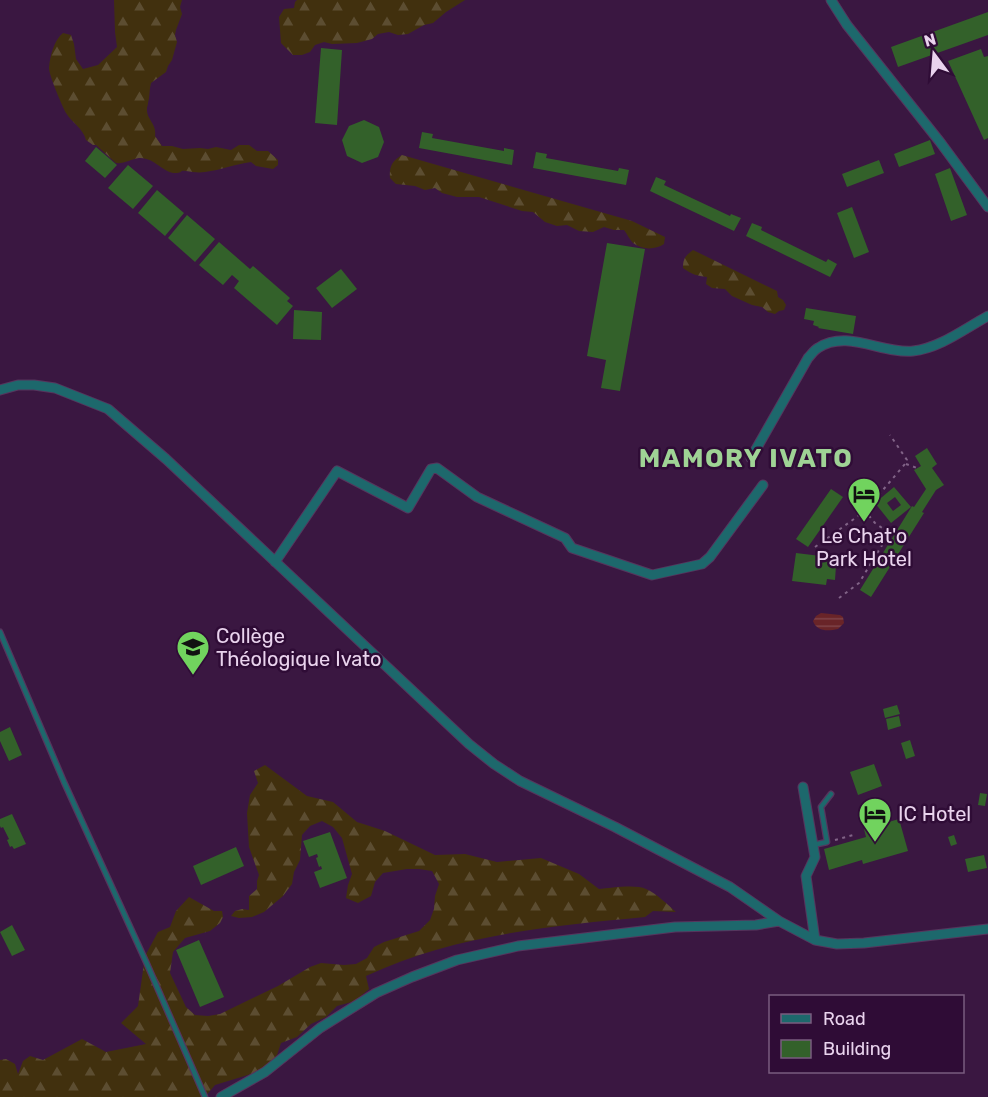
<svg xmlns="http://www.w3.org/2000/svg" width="988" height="1097" font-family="Rubik,sans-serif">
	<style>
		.forest { fill: url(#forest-firs) }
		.water { fill: url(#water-rules) }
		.building { fill: #33612a; fill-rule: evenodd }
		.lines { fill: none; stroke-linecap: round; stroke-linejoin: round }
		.service-casing { stroke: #56355d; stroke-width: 7 }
		.minor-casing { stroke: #56355d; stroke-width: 11 }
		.path { stroke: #816387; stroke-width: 2; stroke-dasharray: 3 4.5; stroke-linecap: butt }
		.service { stroke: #1d686c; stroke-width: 4.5 }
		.minor { stroke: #1d686c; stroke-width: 9 }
		.labels { text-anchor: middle; stroke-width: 5; stroke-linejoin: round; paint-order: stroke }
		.poi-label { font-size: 20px; fill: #e9d3ed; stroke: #2f0c36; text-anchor: start }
		.district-label { font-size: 26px; font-weight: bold; letter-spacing: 1.5px; fill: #9fd395; stroke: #2f0c36 }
	</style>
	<defs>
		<pattern id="forest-firs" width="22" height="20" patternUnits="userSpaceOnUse" patternTransform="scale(1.5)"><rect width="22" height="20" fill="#41300e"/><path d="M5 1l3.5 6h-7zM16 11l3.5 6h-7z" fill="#5c4d31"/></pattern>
		<pattern id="water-rules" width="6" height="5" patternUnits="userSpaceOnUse" patternTransform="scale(1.5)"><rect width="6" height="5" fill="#692428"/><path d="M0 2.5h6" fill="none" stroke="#7e4348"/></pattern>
	</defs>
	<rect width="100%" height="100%" fill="#3a1741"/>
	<!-- forest -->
	<path class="forest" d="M114,0H182L180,7L182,14L176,30L175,35L177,42L172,60L168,66L166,72L151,83C149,90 150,97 148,103C148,105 147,107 147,108C146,120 157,123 155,136L162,146H172L183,149L200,148L208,149L216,147L231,150L239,145H249L257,151H268L278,160V165L273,169L256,166L251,162C235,164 221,170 205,172C198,173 193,172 186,171C179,170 184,172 177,173C163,174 155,157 139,158C131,159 124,164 116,163L96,145H93L86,140C83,128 72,123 66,113C62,106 49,75 49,68C50,56 54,40 63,33L71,35L74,44L76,59L83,69L98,65L117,47L115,32Z
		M297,0H465L446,12L433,23L424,25L408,34L398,35L389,32L378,34L372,39L357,43L332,44L324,42L315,45L310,52L302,55H293L281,43L279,17L284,9L294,8L295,2Z
		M402,155L632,221L665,237L664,244C655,250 642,250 633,243C630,240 627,234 624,230H614L604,227L593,232L579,231L567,225L557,226L545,222L533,212L522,211L479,197H457L442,193L435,188L425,190L415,186L396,184L390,178C389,167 392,161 402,155Z
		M693,250L777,291L778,297L783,300L786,305L784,310L779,311L775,314L768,312L762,307L752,305L732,296L725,289L712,288L706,284L707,277C697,276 691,274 683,268C683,259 685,256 693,250Z
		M265,765L307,796L333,802L357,822L385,831L435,855L465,854L497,862L541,858L579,874L599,889C610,888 636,884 646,889C657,894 667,904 676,912L653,911L645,917C550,926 453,935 366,976L369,989L355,1001L337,1006L326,1017L311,1024L297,1037L281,1043L277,1055L269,1064L251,1074L215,1085L205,1097H0V1060L6,1059L15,1064L18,1074L23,1061L30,1056L43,1060L82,1039L106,1052L146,1044L121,1023L138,1006L145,956L158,932L170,927L176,911L189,897L214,911H222L223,917L220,923L210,931L185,938L173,952L170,973L186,1007L195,1015L208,1016L220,1014L278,986L310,967L321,963L344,965L356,964L367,958L374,947L384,942L419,931L430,920L434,909L435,896L439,884L432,871L419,869H407L383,873L375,882L371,896L358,903L346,898L348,885L352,874L342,838L333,827L322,821L310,826L302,835L300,860L294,872L292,884L283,896L264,912L252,917L239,918L231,916L235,911L242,909L249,910V896L257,889V881L259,875L249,847L247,813L250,795L258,783L254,771Z"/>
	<!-- water -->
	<path class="water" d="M821,613L840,615L843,617L844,623L838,629C828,631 817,632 813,621L816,616Z
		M882,802L885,811L866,816L863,819L859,818V815L861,812L860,808Z"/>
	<!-- building -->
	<path class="building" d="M988,12V35L898,67L891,47Z
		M321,48L342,50L337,125L315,123Z
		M981,49L984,57L988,56V138L984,140L948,61Z
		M364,120L379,127L384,142L378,157L362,163L347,156L342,140L349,126Z
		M422,132L433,134L432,138L504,151V148L514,150L512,165L419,148Z
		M930,140L935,154L899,167L894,154Z
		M96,147L117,165L105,178L85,161Z
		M536,152L547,154L546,158L618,171L619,168L629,170L626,185L533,168Z
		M879,160L884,173L847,187L842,174Z
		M128,165L153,186L133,209L108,188Z
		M950,168L967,215L951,221L935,174Z
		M656,177L666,181L664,185L730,216L731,214L741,218L734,231L650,191Z
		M157,190L184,213L165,236L138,213Z
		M852,207L869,252L854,258L837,213Z
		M187,215L215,239L195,262L168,238Z
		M752,223L762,227L761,230L826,262L828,259L837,264L830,277L746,236Z
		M219,242L250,269L253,266L290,298L287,301L293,306L277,325L234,288L239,281L232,275L223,285L199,265Z
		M607,243L645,249L620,391L601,388L606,360L587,356Z
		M341,269L357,289L332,308L316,288Z
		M806,308L856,316L853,334L818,328L819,327L813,325L814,321L804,319Z
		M294,310L322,312L321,340L293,339Z
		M927,448L937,464L932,468L944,485L936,490L922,512L924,513L871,597L860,590L912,506L914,507L926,489L914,470L921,466L915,456Z
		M894,487L911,507L891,523L875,503ZM895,497L901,505L893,511L887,503Z
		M831,489L843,497L808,547L796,539Z
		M796,553L829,557L828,565L836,566L835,580L827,579L826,585L792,581Z
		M897,705L900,714L885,718L883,709Z
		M899,716L901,726L888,730L886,719Z
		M10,727L22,755L9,761L0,741V732Z
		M910,740L915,756L906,759L901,743Z
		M874,764L882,786L858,795L850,772Z
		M980,793L987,794L985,806L978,805Z
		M949,813L951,819L942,822L940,815Z
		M12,814L26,844L14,849L12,846L10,847L7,840L9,839L3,827L1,828L0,826V819Z
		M899,819L908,851L863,864L862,860L829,870L824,849L866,837L864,829Z
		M330,832L347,878L320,888L314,872L322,869L321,866L319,867L316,858L318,857L317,854L309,857L303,841Z
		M954,835L957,844L951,846L948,837Z
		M236,847L244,866L201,885L193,866Z
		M984,855L987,868L968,872L965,859Z
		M12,925L25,950L12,956L0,932Z
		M199,940L224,997L200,1007L176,950Z"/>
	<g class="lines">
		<!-- service casing -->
		<g class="service-casing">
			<path id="service" d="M0,632L64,782L147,964L205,1097
				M813,845L827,842L821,807L831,794"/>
		</g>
		<!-- minor casing -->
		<g class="minor-casing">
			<path id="minor" d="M831,0L847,25L940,142L988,207
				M0,390L18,385H34L55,388L108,409L166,459L469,744L494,764L520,781L615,827L730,887L779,921L815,940L837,944L864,943L988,929
				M751,458L808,358C811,355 814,350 818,348C847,329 882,354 913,351C940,348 964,329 988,316
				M275,562L337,471L408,508L431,469L437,468L477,497L565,538L572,548L652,575L702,564L710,557L763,485
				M803,787L815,857L806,876L815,940
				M221,1097L265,1072L320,1028L376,993L412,977L457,960L518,946L675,927L756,925L779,921"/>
		</g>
		<!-- path -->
		<path class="path" d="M906,464L917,468
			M815,547L865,511
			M839,598L859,583L887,537L885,530L875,523L865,511L905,464L907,460L890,435
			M835,840L853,835"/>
		<!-- service -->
		<use href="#service" class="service"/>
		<!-- minor -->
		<use href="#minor" class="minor"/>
	</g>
	<!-- icons -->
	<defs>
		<g id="hotel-pin" transform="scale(1.725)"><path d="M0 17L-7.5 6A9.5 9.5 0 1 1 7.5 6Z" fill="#71d35e" stroke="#2f0c36"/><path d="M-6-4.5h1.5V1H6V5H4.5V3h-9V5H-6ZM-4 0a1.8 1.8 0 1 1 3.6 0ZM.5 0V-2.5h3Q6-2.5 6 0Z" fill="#111"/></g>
		<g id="school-pin" transform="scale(1.725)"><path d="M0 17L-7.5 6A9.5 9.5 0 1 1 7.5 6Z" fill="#71d35e" stroke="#2f0c36"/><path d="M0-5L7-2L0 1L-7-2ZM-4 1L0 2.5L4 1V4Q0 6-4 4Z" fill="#111"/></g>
	</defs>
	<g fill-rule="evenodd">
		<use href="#hotel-pin" x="864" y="494"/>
		<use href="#school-pin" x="193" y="647"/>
		<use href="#hotel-pin" x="875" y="814"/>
	</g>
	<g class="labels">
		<!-- poi labels -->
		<g class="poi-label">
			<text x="864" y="543" text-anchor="middle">Le Chat'o<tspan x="864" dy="23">Park Hotel</tspan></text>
			<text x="216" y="643">Collège<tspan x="216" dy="23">Théologique Ivato</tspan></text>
			<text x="898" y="821">IC Hotel</text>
		</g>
		<!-- district labels -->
		<g class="district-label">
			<text x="746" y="467">MAMORY IVATO</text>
		</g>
	</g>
	<!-- legend -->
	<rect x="769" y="995" width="195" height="78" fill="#2f0c36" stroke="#795c7f" stroke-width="1.5"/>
	<rect x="781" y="1014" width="30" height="9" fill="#1d686c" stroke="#795c7f" stroke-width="1.5"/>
	<text x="823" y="1025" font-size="18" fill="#e9d3ed">Road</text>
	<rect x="781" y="1040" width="30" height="18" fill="#33612a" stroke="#795c7f" stroke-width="1.5"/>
	<text x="823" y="1055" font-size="18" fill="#e9d3ed">Building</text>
	<!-- north arrow -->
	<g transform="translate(934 54) rotate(344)" stroke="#2f0c36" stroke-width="4.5" paint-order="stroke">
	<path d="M0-4.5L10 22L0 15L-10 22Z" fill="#e9d3ed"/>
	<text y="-9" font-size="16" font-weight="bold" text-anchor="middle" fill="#e9d3ed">N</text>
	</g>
</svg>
